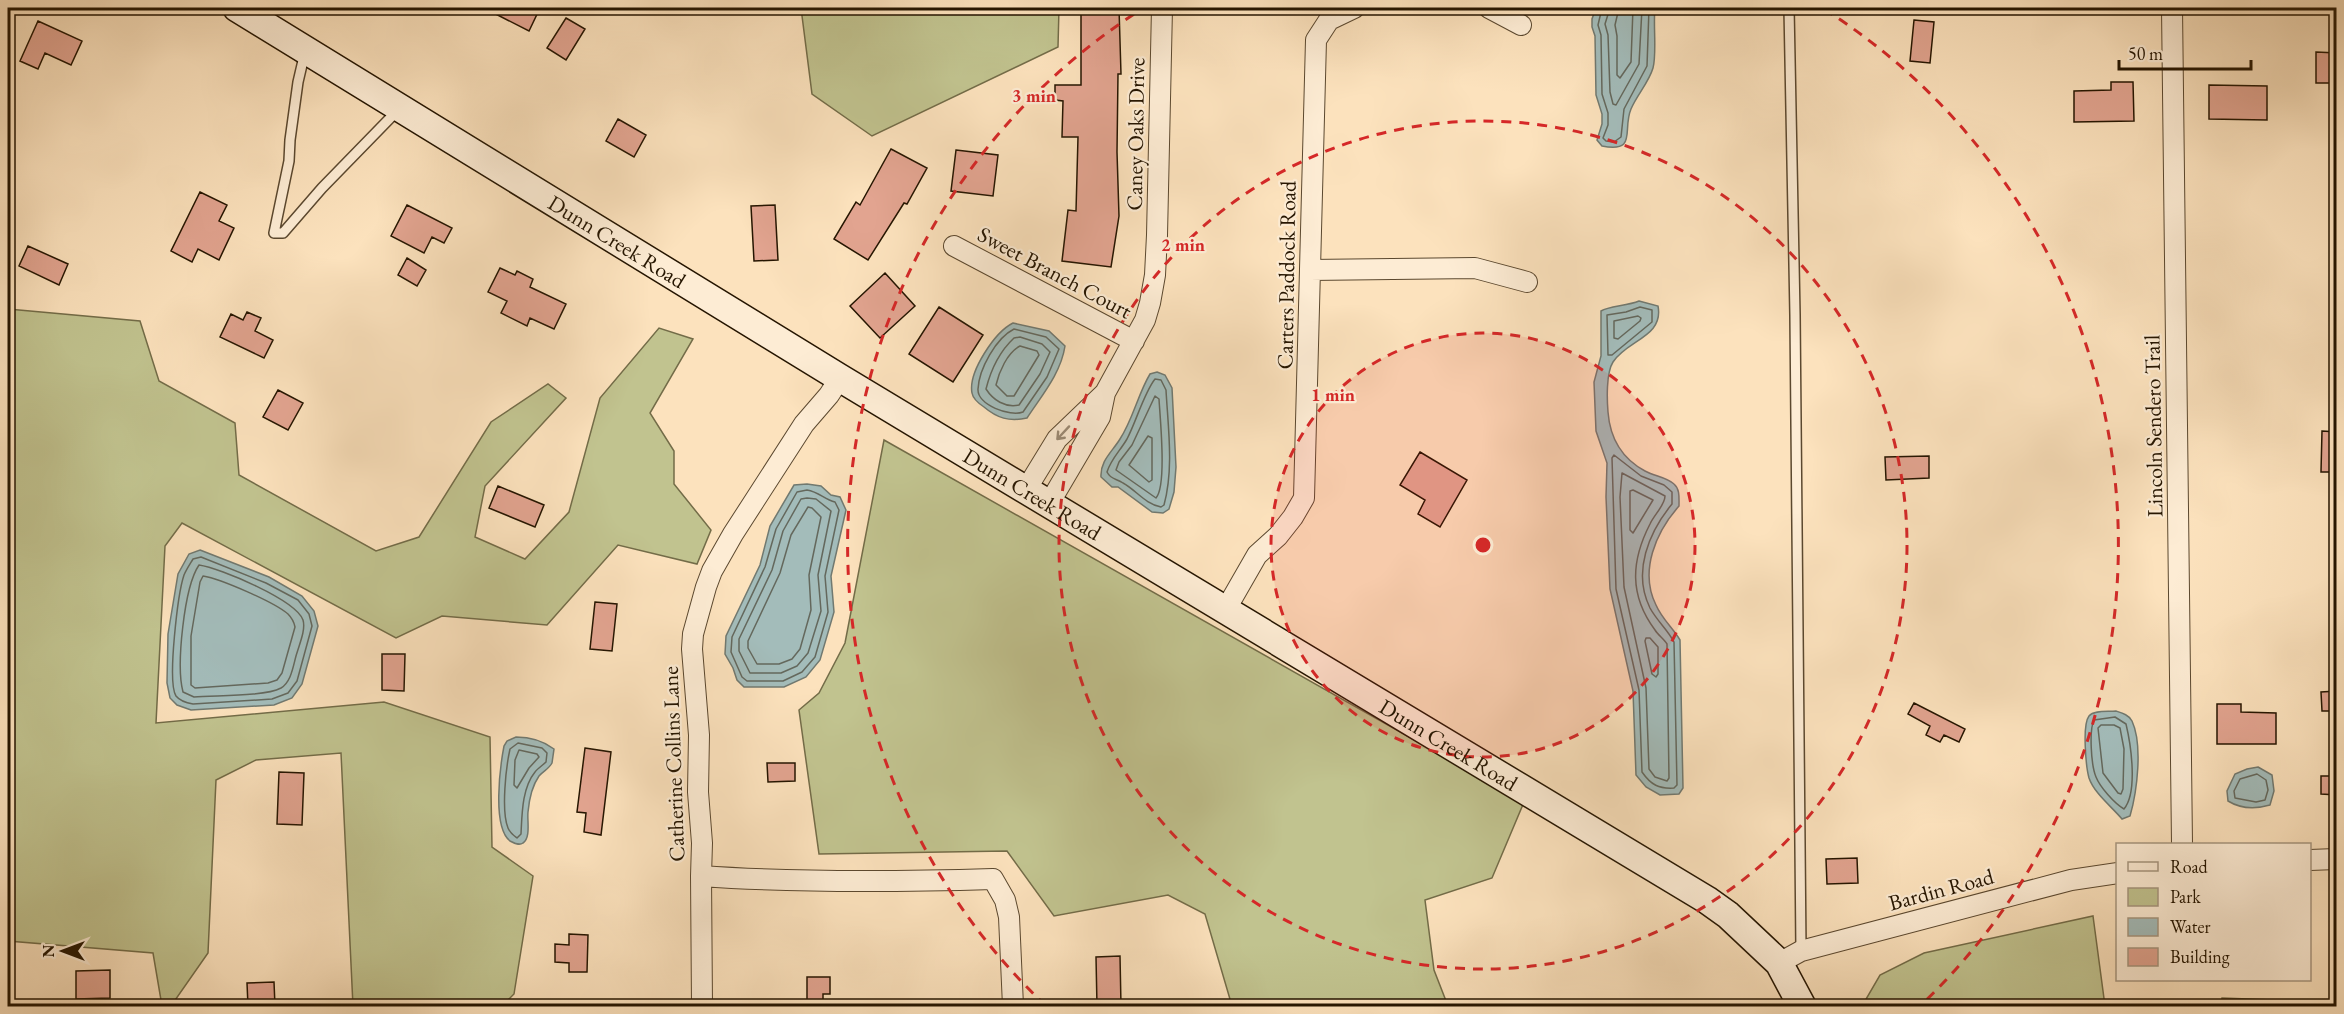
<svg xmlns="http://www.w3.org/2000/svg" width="2344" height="1014" font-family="'EB Garamond',serif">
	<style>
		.green { fill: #c1c38f; stroke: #736c48; stroke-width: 1.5 }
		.water { fill: #a3bcba; stroke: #717970; stroke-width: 1.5 }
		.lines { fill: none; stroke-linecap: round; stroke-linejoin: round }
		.shore { stroke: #64685d; stroke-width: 1.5 }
		.building { fill: #e2a490; stroke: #251500; stroke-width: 1.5 }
		.lane-casing { stroke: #5b482f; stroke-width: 12 }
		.street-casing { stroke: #5b482f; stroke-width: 22 }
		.secondary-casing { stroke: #251500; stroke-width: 30 }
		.lane { stroke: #fdecd4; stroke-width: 9 }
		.street { stroke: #fdecd4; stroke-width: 20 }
		.secondary { stroke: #fdecd4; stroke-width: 27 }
		.oneway { stroke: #9c8b75 }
		.ring { fill: none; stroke: #d62828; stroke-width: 3; stroke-dasharray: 10 8 }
		.labels { text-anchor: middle; stroke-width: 4.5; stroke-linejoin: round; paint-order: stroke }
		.street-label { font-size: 22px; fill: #251500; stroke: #fdecd4 }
		.centre { fill: #d62828; stroke: #fdecd4; stroke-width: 3 }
		.ring-label { font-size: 18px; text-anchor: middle; font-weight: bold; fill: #d62828; stroke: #fdecd4; stroke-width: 4.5; stroke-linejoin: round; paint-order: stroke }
	</style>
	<rect width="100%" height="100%" fill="#fce2bd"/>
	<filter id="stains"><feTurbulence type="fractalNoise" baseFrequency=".00333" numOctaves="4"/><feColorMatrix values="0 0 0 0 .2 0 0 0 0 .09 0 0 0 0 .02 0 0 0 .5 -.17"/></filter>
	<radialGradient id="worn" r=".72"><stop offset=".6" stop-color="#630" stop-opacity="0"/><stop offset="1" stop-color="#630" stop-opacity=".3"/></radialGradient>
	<!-- green -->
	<path class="green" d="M801,8H1059L1058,47L872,136L812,94Z
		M8,309L140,321L159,381L235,423L239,475L376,551L419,537L491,422L548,384L566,398L485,486L475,537L525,559L569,512L600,398L659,328L693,339L650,413L674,451V484L711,530L697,564L618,545L547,625L442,616L396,638L182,523L165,546L156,723L384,702L490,737L492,847L533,876L514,994L502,1006H353L341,753L256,760L216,780L208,953L171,1006H162L153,953L8,941Z
		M884,440L1524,802L1492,878L1425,900L1434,970L1448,1006H1232L1205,914L1168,895L1054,916L1007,851L819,854L799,710L819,693L845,643Z
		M2093,916L2105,1006H1862L1880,975L1924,953Z
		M2222,998L2298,1001V1006H2221Z"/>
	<!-- water -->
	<path class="water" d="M1596,8H1655C1653,24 1657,54 1653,68C1649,82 1637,95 1631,109C1622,130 1638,153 1602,146L1597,140L1602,124V114L1596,95L1595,36L1592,27V19Z
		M1639,301L1658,306C1664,337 1627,340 1613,362C1606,373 1607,400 1608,412C1610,438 1621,458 1645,471C1654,476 1666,477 1674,484C1680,489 1679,498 1679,506C1656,532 1639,571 1656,605C1662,619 1673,628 1680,640L1683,788L1679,794L1660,795L1646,787L1636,775L1633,691L1610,589L1606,497L1607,463L1596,431L1594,382L1601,356V311C1609,306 1627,306 1639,301Z
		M1013,323L1049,331L1065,346C1061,373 1042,395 1027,418C1009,422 997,418 984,407C978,403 973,399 972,393C968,372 995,332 1013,323Z
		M1157,372L1165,375L1172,388L1176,467L1174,492L1169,509L1163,513L1152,512L1118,487H1112L1101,477C1100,461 1112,452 1120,439C1133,419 1138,394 1150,374Z
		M807,484L821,486L831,495L840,497L846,510L831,576L834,612L820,660L806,677L784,687H744L737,680L733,668L725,654L726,636L760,565L770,526L794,485Z
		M200,550L269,577L302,596L314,611L318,626L302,684L292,698L274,705L191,710L177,705L170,698L167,683L168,634L178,574L189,554Z
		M2116,711C2122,713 2129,715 2132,721C2143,745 2137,792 2130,816L2122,819C2112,807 2094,793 2089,778C2086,767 2082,725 2089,716C2094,710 2108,712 2116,711Z
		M516,737C530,737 542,740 554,749L552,763C549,769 543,771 539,776C532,786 529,801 528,812C527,820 531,838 523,843C519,846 514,843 510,841C492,827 500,767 504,746L507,741Z
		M2258,767L2272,775L2274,791L2270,805C2256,809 2241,809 2228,801L2227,791L2235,774L2247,769Z"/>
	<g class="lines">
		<!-- shore -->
		<path class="shore" d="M1602,8L1598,25L1601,35L1602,94L1608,113V125L1603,138L1606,141L1614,142L1621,137L1624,109L1647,66L1649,8
			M1610,8L1605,24L1608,35L1610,92L1613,104L1616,105L1639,64L1642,8
			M1619,8L1615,25L1617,36V75L1620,78L1631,62L1633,8
			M1640,307L1652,310V322L1612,355H1608L1607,315L1626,312Z
			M1638,316L1641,318L1640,321L1618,339L1614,338V321Z
			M1014,329L1046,337L1059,349L1047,377L1023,412C1010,417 977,405 978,389C979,369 996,338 1014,329Z
			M1020,337L1042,344L1050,352L1040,374L1019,405C1005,408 993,400 986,389C991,369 999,352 1014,338Z
			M1020,346L1037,351L1039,355L1014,396H1007L996,385C999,372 1007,353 1020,346Z
			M1155,379L1161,380L1166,390C1168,427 1174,468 1164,505L1161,507C1145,504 1136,490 1123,483C1116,478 1111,480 1107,472C1111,459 1120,451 1127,439C1136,422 1144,393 1155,379Z
			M1155,396L1159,399C1160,417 1167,486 1156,498L1116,470L1119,462L1132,445Z
			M1148,436L1152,438V480L1149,482L1129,465Z
			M1614,455L1641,476L1664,485L1672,492V504C1649,532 1632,572 1650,608C1657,621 1668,630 1674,642L1677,785L1674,788C1659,789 1651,785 1642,772L1639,690L1616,589L1612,458Z
			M1622,473L1665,496C1665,505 1654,515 1650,524C1631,561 1629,595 1655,630C1658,635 1664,639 1667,644L1669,778L1667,781L1655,777L1649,769L1646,688L1624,587L1620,497Z
			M807,490C819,492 824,499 835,502L839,510L825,576L828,612L815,657L802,672L783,681H747L742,677L731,652L732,637L765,567L776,529L797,492Z
			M1633,490L1653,500L1633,533L1630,530V491Z
			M807,498L816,499L831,511L818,575L821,611L808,653L797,666L781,673H750L739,651V639L772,570L783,531L801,499Z
			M808,507L812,508L821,517L809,575L811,610L800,649L792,659L779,664H757L748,648V641L780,573L791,535Z
			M201,557L266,583L298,600L309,614L312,626L297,681L288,693L272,699L193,704C187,703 180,701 176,696C167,682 178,593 184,575C186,570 190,564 193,559Z
			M199,565C220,568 296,600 303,620C306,630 299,645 296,656C293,667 291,682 281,688C264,697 214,695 194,697L183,692C176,666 184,587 199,565Z
			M203,576C221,579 274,602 288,614C292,618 294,622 295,627L282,673L277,680L268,683L195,688L191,685V636L200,582Z
			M1646,638H1650L1658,647V674L1656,677L1652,674L1645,641Z
			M2115,717L2126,724C2131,745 2138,792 2124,809C2114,803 2100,787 2096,777C2091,765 2089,730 2094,720Z
			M2101,725H2114L2120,728L2124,749L2123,789L2121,794L2118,793L2103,773L2098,728Z
			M518,743L542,748L547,753L546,762C543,765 538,768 535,772C522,788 522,814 521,834L517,838C513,835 510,833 508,828C501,811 506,767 510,749Z
			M519,750L537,754L539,757L529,768L517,788L514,785L515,760Z
			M2257,774L2266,780L2268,790L2265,800L2256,802L2235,798L2234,791L2240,779Z"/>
	</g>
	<!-- building -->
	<path class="building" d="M484,8H540L529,31Z
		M1081,8H1119L1121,74H1118L1117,152L1119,216L1111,267L1062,261L1068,210L1076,211L1078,137H1062L1063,101L1055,100V85H1081Z
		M566,18L585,29L566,60L547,48Z
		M1914,20L1934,22L1930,63L1910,61Z
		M38,21L82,41L71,65L45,53L38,69L20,61Z
		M2316,52L2337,53V83H2316Z
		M2111,82H2133L2134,121L2074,122V91L2111,90Z
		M2209,85L2267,86V120L2209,119Z
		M618,119L646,135L634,157L606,141Z
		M891,149L927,168L907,204L904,203L868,260L834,239L856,202L860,205Z
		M956,150L998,155L993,196L951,191Z
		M200,192L227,205L219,221L234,228L219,260L198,249L192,262L171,251Z
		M407,205L452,228L444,243L432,237L424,253L391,236Z
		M775,205L778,260L754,261L751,206Z
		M28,246L68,264L59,285L19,266Z
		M407,258L426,270L417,286L398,275Z
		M500,268L515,275L517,271L533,279L530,287L566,304L554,329L530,318L527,326L501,313L507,301L488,292Z
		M885,273L915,306L880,338L850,306Z
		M939,307L983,335L953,382L909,354Z
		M247,312L261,318L255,331L273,340L264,358L220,337L231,314L243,320Z
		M278,390L303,403L288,430L263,417Z
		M2322,431L2337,432V472H2321Z
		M1420,452L1467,480L1440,527L1418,514L1425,500L1400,485Z
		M1929,456V478L1886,480L1885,457Z
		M498,486L544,505L535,527L489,508Z
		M595,602L617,604L612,651L590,649Z
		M382,654H405L404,691L382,690Z
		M2337,691V711H2322L2321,692Z
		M1914,703L1965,729L1959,742L1944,735L1940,742L1926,735L1930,726L1908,714Z
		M2217,704H2241V712L2276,713V744H2217Z
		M585,748L611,752L601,835L584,832L586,813L577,812Z
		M767,763H795V781L768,782Z
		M279,772L304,773L302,825L277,824Z
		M2321,776H2337V795L2321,794Z
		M1857,858L1858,883L1827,884L1826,859Z
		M569,934L588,935L587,972H569V963L555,962V944L569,945Z
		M1120,956L1121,1006H1097L1096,957Z
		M110,970V998L76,999V971Z
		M807,977H830V994H823V1006H807Z
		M274,982L275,1006H248L247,983Z"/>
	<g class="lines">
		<!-- lane casing -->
		<g class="lane-casing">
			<path id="lane" d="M1789,8L1795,315L1801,951
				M305,52L298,82L290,140L289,161L274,233H283L322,188L398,110"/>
		</g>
		<!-- street casing -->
		<g class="street-casing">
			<path id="street" d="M1489,8L1521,25
				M2172,8L2182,844
				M954,246L1134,341
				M1310,270L1475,268L1527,282
				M840,378L829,395L804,424L733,534L712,571L706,587L693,634L692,649L699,735L698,792L702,843L701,876C799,883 895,882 993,879L1005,900L1009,917L1013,1006
				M1027,488L1057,439L1105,393
				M1050,502L1100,417L1105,393L1145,320L1150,303L1155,275L1157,235L1162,8
				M1226,609L1257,555L1278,536L1293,517L1304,498L1316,40L1329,20L1354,8
				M2310,860L2336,859
				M701,876L702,1006
				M1779,963L1801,951L2071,880L2118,873"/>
		</g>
		<!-- secondary casing -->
		<g class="secondary-casing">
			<g id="secondary">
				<path id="s1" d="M237,8L840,378L1707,900L1728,915L1779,963L1802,1006"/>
			</g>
		</g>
		<!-- lane -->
		<use href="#lane" class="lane"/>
		<!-- street -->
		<use href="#street" class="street"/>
		<!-- secondary -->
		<use href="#secondary" class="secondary"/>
	</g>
	<!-- one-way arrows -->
	<defs><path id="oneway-shaft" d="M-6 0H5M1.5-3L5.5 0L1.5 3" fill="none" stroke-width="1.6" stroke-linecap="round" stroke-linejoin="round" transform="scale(1.5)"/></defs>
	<use class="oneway" href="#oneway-shaft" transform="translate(1063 433) rotate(133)"/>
	<!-- distance rings -->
	<circle cx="1483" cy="545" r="212" fill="#d62828" fill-opacity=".12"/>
	<g class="ring">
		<circle cx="1483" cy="545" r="212"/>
		<circle cx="1483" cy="545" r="424"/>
		<path d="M1046 1006A635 635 0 0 1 1142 9M1824 9A635 635 0 0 1 1920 1006"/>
	</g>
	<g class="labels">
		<!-- street labels -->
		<g class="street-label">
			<text transform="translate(1135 134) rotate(-89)" y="8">Caney Oaks Drive</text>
			<text dy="8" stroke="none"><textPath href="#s1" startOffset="446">Dunn Creek Road</textPath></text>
			<text transform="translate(1055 272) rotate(28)" y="8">Sweet Branch Court</text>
			<text transform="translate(1286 275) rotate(-89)" y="8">Carters Paddock Road</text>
			<text transform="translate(2153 426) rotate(-91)" y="8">Lincoln Sendero Trail</text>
			<text dy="8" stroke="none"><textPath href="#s1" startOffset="932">Dunn Creek Road</textPath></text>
			<text dy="8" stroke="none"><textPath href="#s1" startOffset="1418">Dunn Creek Road</textPath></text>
			<text transform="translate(673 764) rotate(-92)" y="8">Catherine Collins Lane</text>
			<text transform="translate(1941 889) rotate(-15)" y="8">Bardin Road</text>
		</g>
	</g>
	<circle cx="1483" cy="545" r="9" class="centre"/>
	<g class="ring-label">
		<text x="1034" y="102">3 min</text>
		<text x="1183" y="251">2 min</text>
		<text x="1333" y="401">1 min</text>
	</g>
	<!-- margin -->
	<rect width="2344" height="1014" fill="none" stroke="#fce2bd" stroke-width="30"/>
	<rect x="9" y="9" width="2326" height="996" fill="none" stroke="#251500" stroke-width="3"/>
	<rect x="15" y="15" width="2314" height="984" fill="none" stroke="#251500" stroke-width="1.5"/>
	<!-- legend -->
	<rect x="2116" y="843" width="195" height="138" fill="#fdecd4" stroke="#a7967f" stroke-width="1.5"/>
	<rect x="2128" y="862" width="30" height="9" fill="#fdecd4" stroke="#a7967f" stroke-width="1.5"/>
	<text x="2170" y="873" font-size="18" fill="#251500">Road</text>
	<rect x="2128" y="888" width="30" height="18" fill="#c1c38f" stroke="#a7967f" stroke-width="1.5"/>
	<text x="2170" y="903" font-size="18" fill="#251500">Park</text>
	<rect x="2128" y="918" width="30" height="18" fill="#a3bcba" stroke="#a7967f" stroke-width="1.5"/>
	<text x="2170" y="933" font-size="18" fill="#251500">Water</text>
	<rect x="2128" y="948" width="30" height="18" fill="#e2a490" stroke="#a7967f" stroke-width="1.5"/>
	<text x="2170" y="963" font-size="18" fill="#251500">Building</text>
	<!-- north arrow -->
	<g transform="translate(63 951) rotate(270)" stroke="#fdecd4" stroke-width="4.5" paint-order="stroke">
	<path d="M0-4.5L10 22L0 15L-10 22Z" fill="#251500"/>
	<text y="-9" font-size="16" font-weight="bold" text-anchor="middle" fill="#251500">N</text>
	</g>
	<!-- scale -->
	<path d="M2119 60v9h132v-9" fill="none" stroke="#251500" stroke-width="3"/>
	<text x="2128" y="60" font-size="18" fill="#251500" stroke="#fdecd4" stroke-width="4.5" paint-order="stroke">50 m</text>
	<rect width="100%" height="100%" filter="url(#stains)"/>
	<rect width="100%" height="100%" fill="url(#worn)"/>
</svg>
